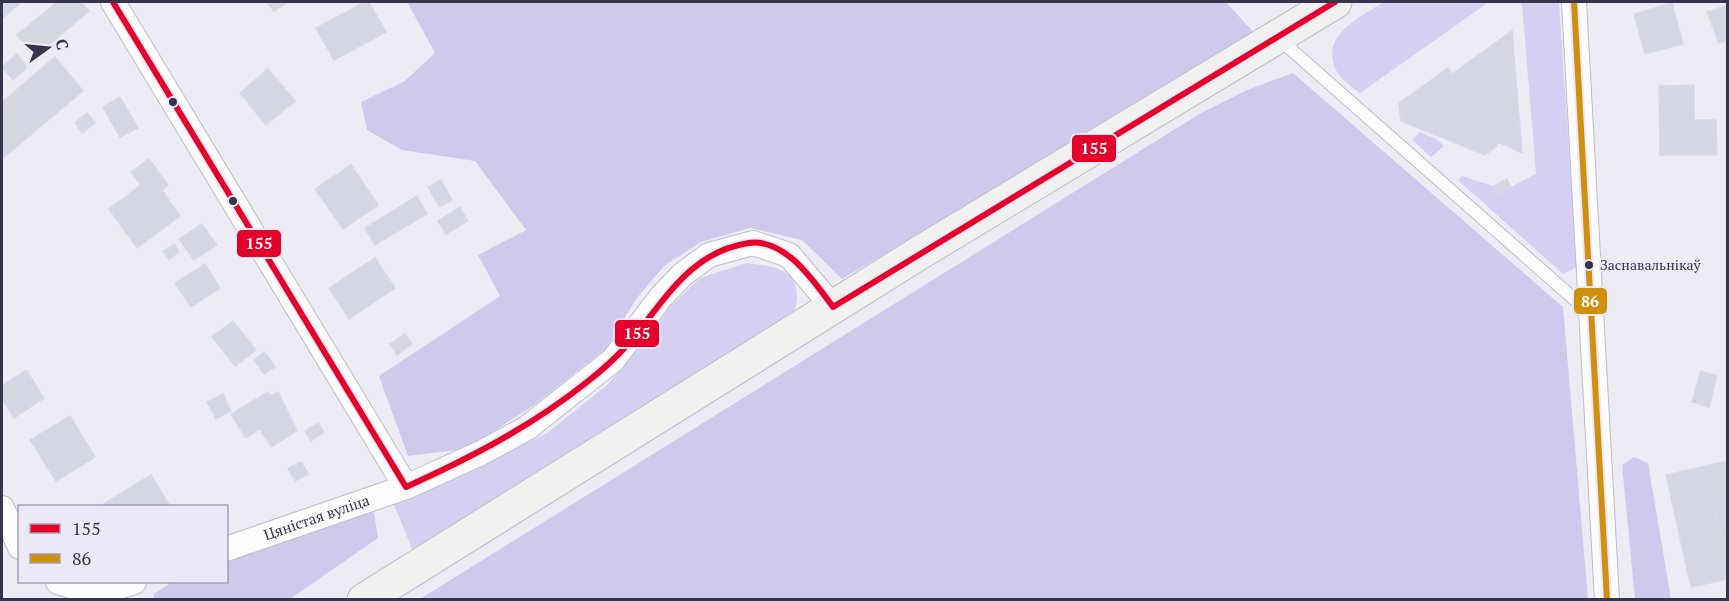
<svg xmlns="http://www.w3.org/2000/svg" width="1729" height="601" font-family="'PT Serif',serif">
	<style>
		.green { fill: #d5cff2 }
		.forest { fill: #cfc9ee }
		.building { fill: #d4d6e1; stroke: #d6d9e9; stroke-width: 1.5 }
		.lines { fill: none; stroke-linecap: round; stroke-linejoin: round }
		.service-casing { stroke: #bfbccc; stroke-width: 14 }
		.minor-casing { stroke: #bfbccc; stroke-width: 26 }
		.secondary-casing { stroke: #bfbccc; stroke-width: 35 }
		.service { stroke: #fcfcfd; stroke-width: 12 }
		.minor { stroke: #fcfcfd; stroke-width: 24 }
		.secondary { stroke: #f1f1f0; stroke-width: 33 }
		.bus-1-casing { stroke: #ebe9f7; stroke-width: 10 }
		.bus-2-casing { stroke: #ebe9f7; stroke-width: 10 }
		.bus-1 { stroke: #e4002b; stroke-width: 6 }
		.bus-2 { stroke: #d18f10; stroke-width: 6 }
		.bus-dot { fill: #38344e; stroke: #ebe9f7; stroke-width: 2 }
		.labels { text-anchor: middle; stroke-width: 4.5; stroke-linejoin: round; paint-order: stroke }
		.bus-label { font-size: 14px; fill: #38344e; stroke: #ebe9f7; text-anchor: start }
		.street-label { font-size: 15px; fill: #38344e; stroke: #ebe9f7 }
		.line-badge { stroke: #ebe9f7; stroke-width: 2 }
		.badge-label { font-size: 16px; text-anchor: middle; font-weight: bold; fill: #fff }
	</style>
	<rect width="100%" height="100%" fill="#edecf4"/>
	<!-- green -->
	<path class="green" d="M1384,2H1489L1360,93C1352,87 1340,79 1336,70C1319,36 1360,17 1384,2Z
		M1516,2H1559L1577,267L1563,274L1458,180L1462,176L1493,186L1497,194L1536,174L1522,5Z
		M1420,132L1438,140L1444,146L1431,157L1412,140Z
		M747,263C779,267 804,271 795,310L414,554L393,502L472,470L547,433L607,385L643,344L671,306L700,278Z"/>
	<!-- forest -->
	<path class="forest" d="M407,2H1226L1256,35L842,279L802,240L750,228L701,242L664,266L637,298L605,349L534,405L466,449L408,456L379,376L500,296L478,255L526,230L475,161L402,150L367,130L361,102L405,81L435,53Z
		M1293,73L1563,307L1588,599H420L1201,113L1247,90Z
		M1634,457L1648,463L1671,599H1635L1622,465Z
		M363,505L374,513L378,538L290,599L154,600V594L172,582H226L227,555Z"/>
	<!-- building -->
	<path class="building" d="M2,2H21L2,19Z
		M57,2H81L89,11L36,56L17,35Z
		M267,2H288L274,11Z
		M365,2H369L386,32L334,60L316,28Z
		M1672,3L1683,44L1645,54L1634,14Z
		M1728,5V40L1719,43L1707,12Z
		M1512,31L1522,153L1498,142L1496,147L1485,155L1401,121L1399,103L1448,68L1452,74Z
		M17,54L28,67L13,80L2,67Z
		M55,57L83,91L2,159V102Z
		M268,69L295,101L266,125L240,93Z
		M1694,85V120H1716L1717,155H1660L1659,86Z
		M120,97L138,128L120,137L103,107Z
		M87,113L95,123L82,133L75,123Z
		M149,159L168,185L162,190L180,216L137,248L109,209L141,185L131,172Z
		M351,165L378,205L343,229L315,189Z
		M1507,179L1511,187L1497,194L1493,186Z
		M441,180L452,200L439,207L428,187Z
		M417,196L427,214L375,245L365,228Z
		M460,207L468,221L446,234L438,221Z
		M202,224L217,245L194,260L179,239Z
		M174,244L179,252L169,259L163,251Z
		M375,258L395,288L349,319L329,288Z
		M205,264L220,288L191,307L175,283Z
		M233,321L256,350L235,366L212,337Z
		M405,334L412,344L397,355L390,344Z
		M265,352L275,367L264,374L254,360Z
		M26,370L44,398L14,418L2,399V386Z
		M1701,371L1717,376L1709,407L1692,402Z
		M268,392L270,396L278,392L297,431L271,447L260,429L246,438L231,414Z
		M223,394L227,403L212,411L207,402Z
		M227,403L231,411L216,419L212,411Z
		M70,416L95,457L56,481L30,440Z
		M318,423L324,432L311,441L305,431Z
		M1728,461V487L1709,491L1728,564V579L1691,587L1666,475Z
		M301,462L308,474L295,481L288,468Z
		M151,475L170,506H103L102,505Z
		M1728,487V564L1709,491Z"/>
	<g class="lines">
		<!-- service casing -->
		<g class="service-casing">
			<path id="service" d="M1278,38L1591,314"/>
		</g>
		<!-- minor casing -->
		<g class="minor-casing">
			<g id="minor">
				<path d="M113,2L406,487"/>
				<path d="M1574,2L1607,600"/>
				<path d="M2,508L20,547"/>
				<path id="s1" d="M226,549L406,487L481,453L527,428L613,360L661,297L683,274L709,255L753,243L789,255L833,307"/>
				<path d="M58,582L97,594L134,582"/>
			</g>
		</g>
		<!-- secondary casing -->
		<g class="secondary-casing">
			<path id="secondary" d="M364,600L921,252L1335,2"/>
		</g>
		<!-- service -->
		<use href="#service" class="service"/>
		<!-- minor -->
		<use href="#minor" class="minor"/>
		<!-- secondary -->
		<use href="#secondary" class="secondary"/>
		<!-- bus-1 casing -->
		<g class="bus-1-casing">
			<path id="bus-1" d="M113,2L406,487C470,458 532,426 587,382C601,371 615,359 627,345C664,303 688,252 749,243C786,238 815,283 833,307L1335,2"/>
		</g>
		<!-- bus-2 casing -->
		<g class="bus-2-casing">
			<path id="bus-2" d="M1574,2L1607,600"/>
		</g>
		<!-- bus-1 -->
		<use href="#bus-1" class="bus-1"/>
		<!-- bus-2 -->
		<use href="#bus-2" class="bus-2"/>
	</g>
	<!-- markers -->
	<g class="bus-dot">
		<circle cx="173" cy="102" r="5"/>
		<circle cx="233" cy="201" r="5"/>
		<circle cx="1589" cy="265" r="5"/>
	</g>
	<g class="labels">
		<!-- bus labels -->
		<g class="bus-label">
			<text x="1600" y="270">Заснавальнікаў</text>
		</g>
		<!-- street labels -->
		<g class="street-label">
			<text dy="5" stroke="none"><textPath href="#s1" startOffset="96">Цяністая вуліца</textPath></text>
		</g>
	</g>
	<g class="line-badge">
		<rect x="1071" y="134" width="46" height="29" rx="6" fill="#e4002b"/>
		<rect x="236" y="229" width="46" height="29" rx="6" fill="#e4002b"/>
		<rect x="1573" y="287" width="35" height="28" rx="6" fill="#d18f10"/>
		<rect x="614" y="319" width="46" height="29" rx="6" fill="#e4002b"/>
	</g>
	<g class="badge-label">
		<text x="1094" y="154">155</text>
		<text x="259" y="249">155</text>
		<text x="1590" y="307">86</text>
		<text x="637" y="339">155</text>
	</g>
	<!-- border -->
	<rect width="1729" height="601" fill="none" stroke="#38344e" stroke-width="6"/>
	<!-- legend -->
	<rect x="18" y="505" width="210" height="78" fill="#ebe9f7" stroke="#a3a1b3" stroke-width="1.5"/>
	<rect x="30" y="524" width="30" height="9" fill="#e4002b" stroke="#a3a1b3" stroke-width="1.5"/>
	<text x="72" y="535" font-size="18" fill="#38344e">155</text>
	<rect x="30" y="554" width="30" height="9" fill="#d18f10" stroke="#a3a1b3" stroke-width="1.5"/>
	<text x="72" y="565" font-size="18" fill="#38344e">86</text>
	<!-- north arrow -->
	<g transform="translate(48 48) rotate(75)" stroke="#ebe9f7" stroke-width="4.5" paint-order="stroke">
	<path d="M0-4.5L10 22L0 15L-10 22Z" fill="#38344e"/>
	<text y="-9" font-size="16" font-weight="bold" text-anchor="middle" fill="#38344e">С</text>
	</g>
</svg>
